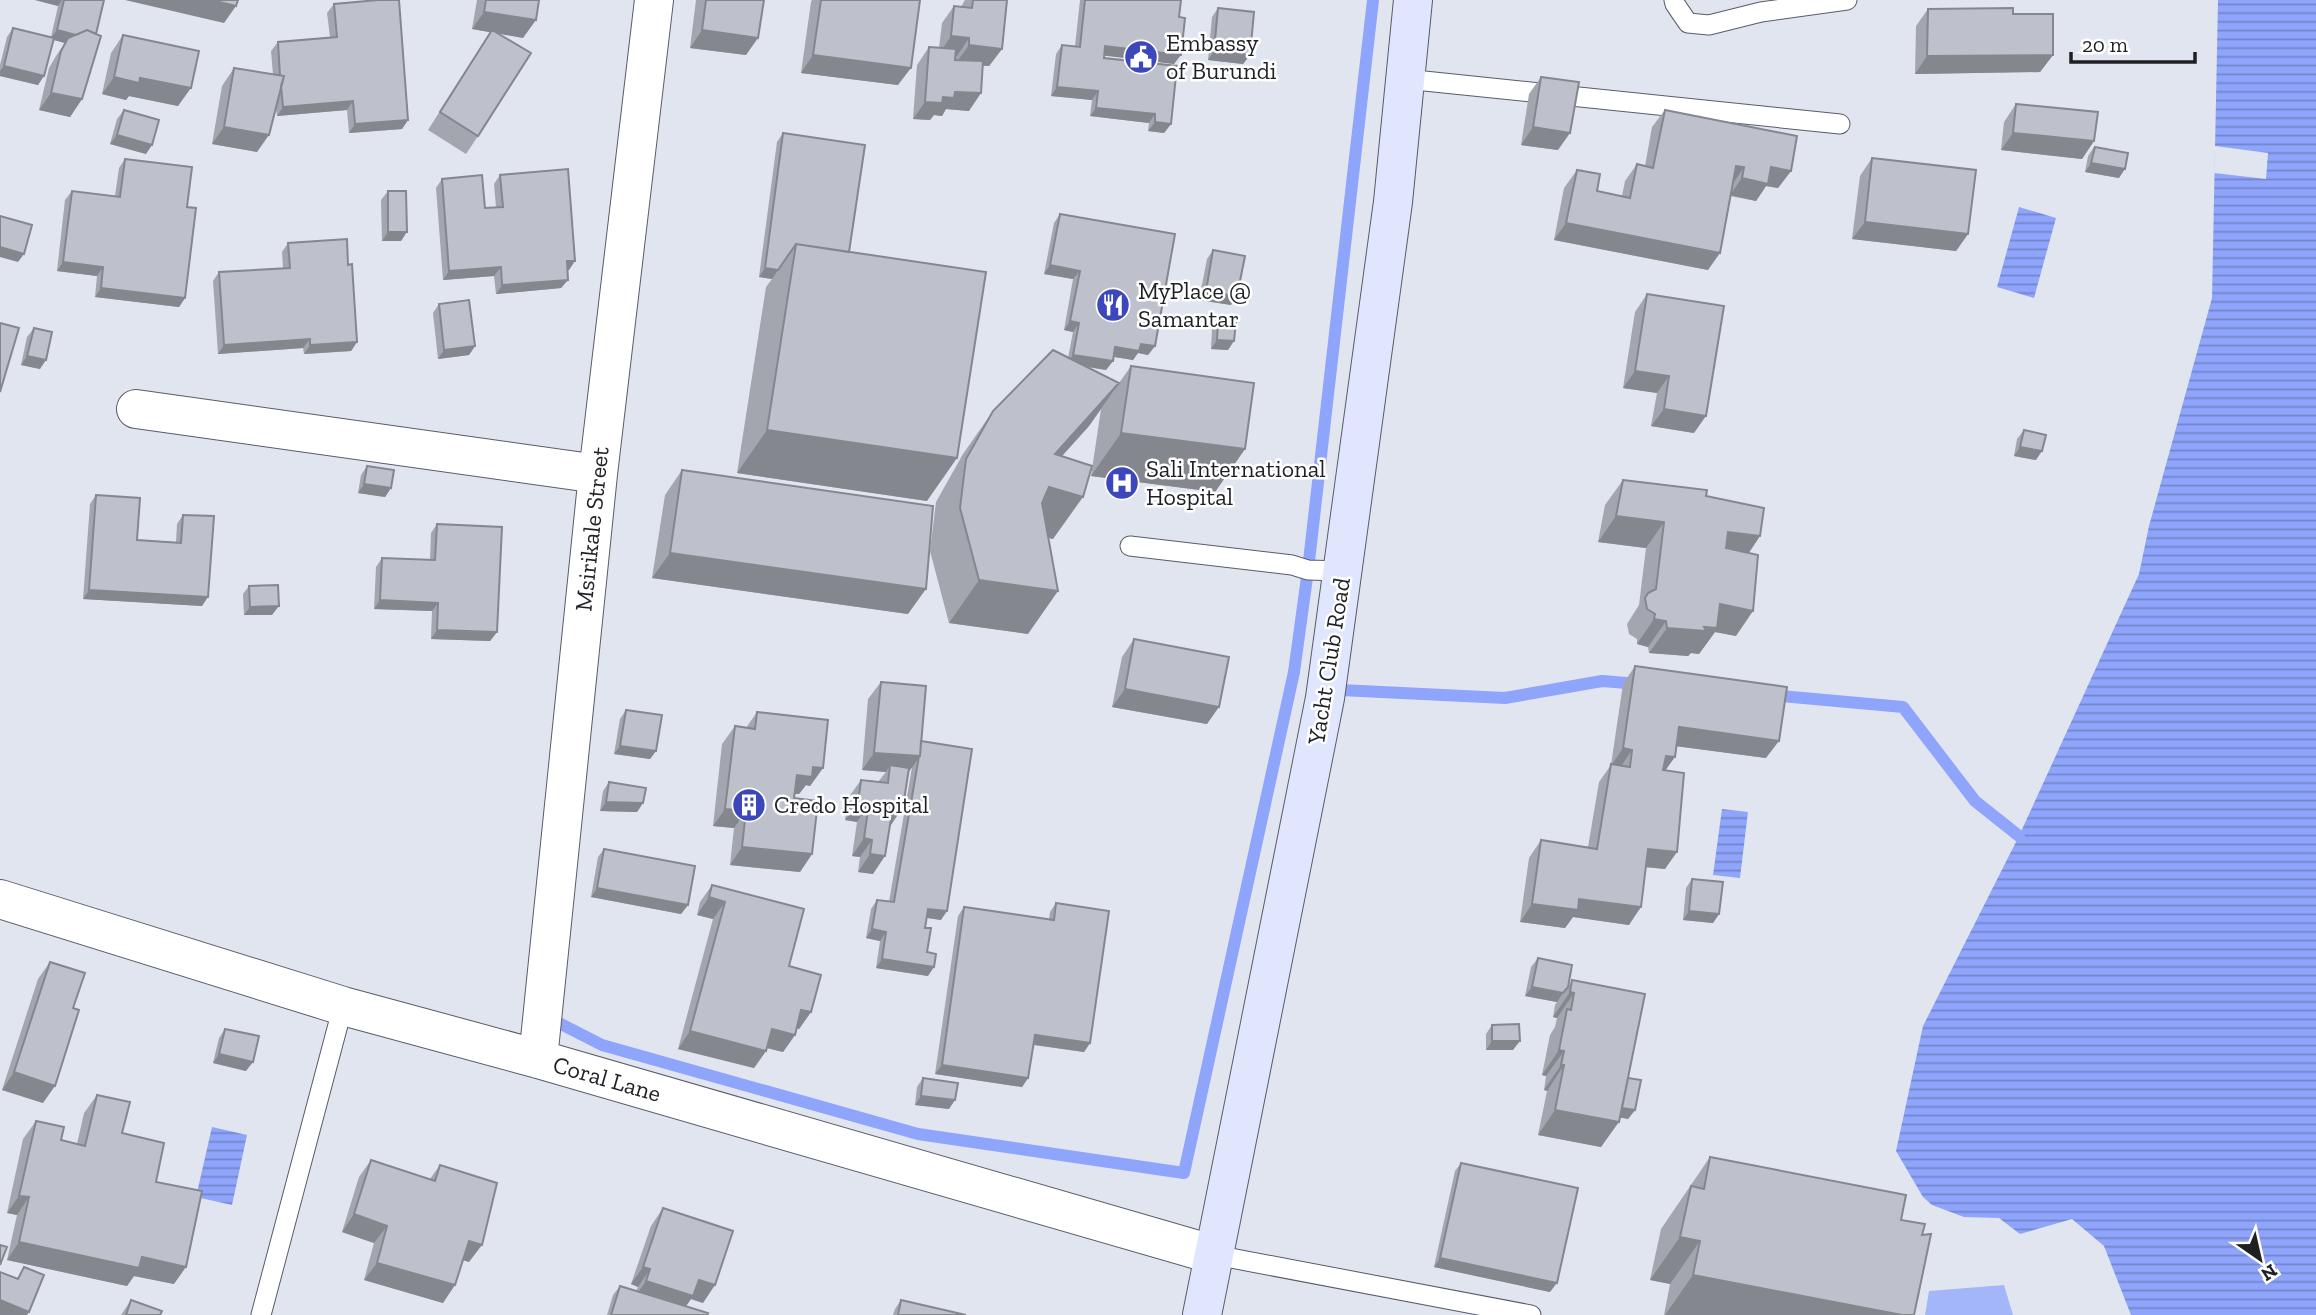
<svg xmlns="http://www.w3.org/2000/svg" width="2316" height="1315" font-family="'Zilla Slab',serif">
	<style>
		.green { fill: #a4b6fa }
		.water { fill: url(#water-rules) }
		.pier { fill: #e1e5f0 }
		.lines { fill: none; stroke-linecap: round; stroke-linejoin: round }
		.stream { stroke: #8fa4fb; stroke-width: 12 }
		.lane-casing { stroke: #595c66; stroke-width: 21 }
		.street-casing { stroke: #595c66; stroke-width: 40 }
		.secondary-casing { stroke: #595c66; stroke-width: 40 }
		.lane { stroke: #fff; stroke-width: 19 }
		.street { stroke: #fff; stroke-width: 38 }
		.secondary { stroke: #e0e6fe; stroke-width: 38 }
		.wall { fill: #a3a6af }
		.shaded-wall { fill: #85878f }
		.building { fill: #bec1cc; stroke: #85878f; stroke-width: 2 }
		.labels { text-anchor: middle; stroke-width: 5; stroke-linejoin: round; paint-order: stroke }
		.poi-label { font-size: 24px; fill: #1f2024; stroke: #fff; text-anchor: start }
		.street-label { font-size: 24px; fill: #1f2024; stroke: #fff }
	</style>
	<defs>
		<pattern id="water-rules" width="6" height="5" patternUnits="userSpaceOnUse" patternTransform="scale(1.75)"><rect width="6" height="5" fill="#8fa4fb"/><path d="M0 2.5h6" fill="none" stroke="#7485cb"/></pattern>
	</defs>
	<rect width="100%" height="100%" fill="#e1e5f0"/>
	<!-- green -->
	<path class="green" d="M2004,1285L2013,1315H1925L1929,1291Z"/>
	<!-- water -->
	<path class="water" d="M2218,0H2316V1315H2131L2104,1246L2072,1219L2020,1234L1999,1218L1964,1217L1932,1205L1923,1197L1896,1151L1923,1026L2019,836L2139,574L2149,526L2212,298Z
		M2019,207L2056,218L2034,298L1997,287Z
		M1722,809L1748,812L1740,878L1713,875Z
		M212,1127L247,1135L232,1205L196,1197Z"/>
	<!-- pier -->
	<path class="pier" d="M2215,146L2268,153L2266,179L2214,173Z"/>
	<g class="lines">
		<!-- stream -->
		<path class="stream" d="M1340,690L1505,698L1602,681L1639,684
			M1769,695L1903,707L1975,801L2019,836
			M553,1020L602,1045L918,1134L1184,1173L1294,672L1308,570L1373,0"/>
		<!-- lane casing -->
		<g class="lane-casing">
			<path id="lane" d="M1674,0L1675,4L1688,23L1709,25L1761,12L1847,0
				M1405,79L1840,124
				M1130,546L1292,565L1308,570L1343,571
				M1215,1255L1531,1315
				M261,1315L343,1006"/>
		</g>
		<!-- street casing -->
		<g class="street-casing">
			<path id="street" d="M136,409L598,474
				M0,899L343,1006L538,1059L1215,1255
				M538,1059L598,474L654,0"/>
		</g>
		<!-- secondary casing -->
		<g class="secondary-casing">
			<path id="secondary" d="M1202,1315L1325,698L1393,202L1413,0"/>
		</g>
		<!-- lane -->
		<use href="#lane" class="lane"/>
		<!-- street -->
		<use href="#street" class="street"/>
		<!-- secondary -->
		<use href="#secondary" class="secondary"/>
	</g>
	<!-- wall -->
	<path class="wall" d="M35,0H104L96,34L82,99L70,117L39,110L49,68L56,56L65,43L54,40L38,85L0,76V65L7,37L13,28L51,37L58,6Z
		M477,0H539L523,38L498,33L478,136L466,154L428,130L490,32L472,29Z
		M696,0H764L746,55L690,48Z
		M812,0H920L898,85L801,73L811,2Z
		M965,0H1007L1002,49L989,66H983L969,111L946,109L942,116L934,115L930,120L913,119L917,65L929,47L939,48L942,23L954,6L961,7Z
		M1080,0H1181L1174,64L1104,55V58L1171,124L1164,133L1148,131L1149,123L1090,116L1092,100L1051,96L1056,54L1062,45L1075,46Z
		M334,4L408,120L402,129L349,133L347,110L277,116L276,108L257,152L212,144L222,86L234,68L273,75L271,51L278,42L330,37L327,13Z
		M1218,8L1250,55L1243,64L1208,60L1212,17Z
		M1928,9L2013,14L2053,55L2040,72L1915,74L1916,26Z
		M123,35L178,106L129,96L126,100L102,94L111,53Z
		M1541,77L1558,150L1521,145L1529,94Z
		M2016,104L2094,141L2082,159L2001,150L2004,122Z
		M124,110L146,154L110,144L117,119Z
		M1665,110L1791,171L1778,188L1766,186L1756,201L1730,196L1708,270L1554,240L1564,188L1577,170L1597,191L1622,196L1625,181L1637,164L1645,166L1652,127Z
		M783,133L849,252L927,501L737,473L766,287L772,279L759,277L777,142Z
		M2094,147L2119,178L2085,172L2088,156Z
		M1872,158L1968,234L1956,251L1852,239L1860,176Z
		M125,159L187,207L185,298L179,307L95,297L97,276L57,271L65,200L72,191L115,196L119,168Z
		M500,175L569,270H567L568,280L561,288L496,294L494,276L443,280L436,188L442,179L485,208L496,207L494,184Z
		M388,191L401,241H382L381,200Z
		M1060,214L1155,346L1148,355L1138,353L1133,360L1114,357L1113,361L1106,370L1086,367L1119,383L1131,366L1245,449L1215,492L1091,476L1101,409L1089,426L1062,456L1053,539L1048,538L1028,634L949,623L930,551L936,502L963,454L993,411L1068,358L1073,332L1064,330L1073,279L1044,274L1054,223Z
		M288,243L348,265L357,342L351,351L304,354L303,348L218,354L213,281L219,272L283,268L282,252Z
		M1213,250L1231,305L1199,300L1207,259Z
		M1647,294L1694,433L1651,426L1657,393L1623,388L1635,312Z
		M439,304L475,346L469,355L438,359L433,313Z
		M1218,320L1228,350L1211,349L1212,329Z
		M34,328L40,369L21,365L27,337Z
		M2024,430L2036,460L2014,456L2017,439Z
		M367,466L391,488L385,497L358,493L361,475Z
		M682,470L908,614L652,578L665,495Z
		M1623,480L1706,496L1760,536L1749,553L1736,636L1715,632L1699,654L1691,653L1688,656L1649,653L1648,647L1637,644V639L1629,634L1627,624L1639,605L1646,548L1598,542L1605,505Z
		M96,495L137,540L176,542L177,524L183,515L202,606L83,599L90,504Z
		M437,524L497,632L490,641L431,639L432,611L374,609L376,567L382,558L430,560L431,533Z
		M249,586L272,615H244L243,594Z
		M1134,639L1207,724L1112,707L1122,657Z
		M1635,666L1766,758L1676,746L1666,770L1665,869L1646,867L1629,925L1573,917L1565,928L1520,922L1529,858L1541,840L1588,847L1599,782L1611,765L1623,684Z
		M881,682L921,741L941,920L927,918L925,928L928,976L876,968L880,941L866,938L871,909L877,900L889,902L912,767L908,773L903,807L890,825L873,874L858,872L860,857L852,856L857,822L845,820L848,798L861,780L878,782L886,772L862,770L868,699Z
		M626,710L656,751L650,759L614,754L620,719Z
		M757,712L823,768L810,786L806,785L799,794H795L794,798L812,854L800,872L730,865L734,828L713,826L722,744L735,726L746,728Z
		M609,782L643,803L637,812L600,811L603,791Z
		M604,849L688,905L681,914L591,897L598,857Z
		M1692,879L1719,914L1713,923L1683,920L1686,888Z
		M712,885L789,966L811,1012L799,1029H796L795,1035L783,1052L767,1048L766,1051L754,1068L678,1049L713,919L697,915L700,902Z
		M1056,903L1090,1043L1084,1052L1033,1045L1028,1078L1022,1087L935,1074L958,916L964,907L1049,919L1050,912Z
		M1538,958L1568,987L1572,980L1628,1078L1635,1110L1628,1119L1620,1117L1601,1147L1538,1135L1547,1091L1544,1090L1546,1076L1542,1075L1550,1035L1555,1027L1557,1018L1553,1017L1555,1005L1557,1002L1525,996L1531,967Z
		M50,962L43,1103L2,1090L38,979Z
		M1492,1025L1513,1050H1486V1034Z
		M225,1029L246,1071L213,1063L219,1038Z
		M923,1078L949,1109L915,1105L917,1087Z
		M97,1095L156,1182L174,1284L134,1276L127,1286L7,1260L17,1215L7,1213L23,1139L36,1121L61,1140L77,1144L84,1113Z
		M1710,1157L1901,1220L1922,1235L1914,1315H1664L1670,1284L1650,1280L1661,1229Z
		M371,1160L430,1179L440,1165L469,1262L463,1260L443,1303L364,1280L374,1243L342,1232L359,1177Z
		M1461,1163L1550,1292L1434,1267L1455,1171Z
		M663,1208L703,1303L691,1299L686,1306L707,1315H607L613,1295L620,1286L636,1291L638,1287L631,1284L651,1226Z
		M131,1300L160,1315H121Z
		M901,1300L966,1315H893L895,1309Z"/>
	<!-- shaded-wall -->
	<path class="shaded-wall" d="M35,0H62L58,6Z
		M125,0H211L236,6L224,23Z
		M484,12L536,20L523,38L472,29Z
		M57,30L94,39L68,38L65,43L50,39Z
		M702,30L758,38L746,55L690,48Z
		M951,36L969,38L957,56L939,54Z
		M969,45L1002,49L989,66L956,63Z
		M1105,46L1181,55L1174,64L1099,55Z
		M1214,51L1250,55L1243,64L1208,60Z
		M813,55L911,68L898,85L801,73Z
		M2053,55L2040,72L1915,74L1927,56Z
		M4,66L44,76L38,85L0,76V71Z
		M114,77L140,78L191,88L178,106L129,96L126,100L102,94Z
		M1057,87L1098,91L1092,100L1051,96Z
		M955,92L981,93L969,111L946,109L942,116L934,115L930,120L913,119L925,102L943,97Z
		M51,93L82,99L70,117L39,110Z
		M353,101L347,110L277,116L283,107Z
		M1096,108L1155,114L1149,123L1090,116Z
		M408,120L402,129L349,133L355,124Z
		M1155,122L1171,124L1164,133L1148,131Z
		M224,127L269,135L257,152L212,144Z
		M1533,127L1570,133L1558,150L1521,145Z
		M2013,133L2094,141L2082,159L2001,150Z
		M117,135L152,145L146,154L110,144Z
		M2091,163L2125,169L2119,178L2085,172Z
		M1736,166L1744,167L1732,185Z
		M1771,167L1791,171L1778,188L1766,186L1756,201L1730,195L1742,178Z
		M1865,222L1968,234L1956,251L1852,239Z
		M1566,223L1720,253L1708,270L1554,240Z
		M388,232H407L401,241H382Z
		M0,247L24,254L18,262L0,257Z
		M567,261H575L569,270H561Z
		M63,262L103,267L97,276L57,271Z
		M1050,265L1080,271L1073,279L1044,274Z
		M501,267L494,276L443,280L449,271Z
		M765,268L778,270L772,279L759,277Z
		M568,280L561,288L496,294L502,285Z
		M101,288L185,298L179,307L95,297Z
		M1206,291L1237,296L1231,305L1199,300Z
		M1070,321L1079,323L1073,332L1064,330Z
		M310,339L303,348L218,354L224,345Z
		M1217,340L1234,341L1228,350L1211,349Z
		M357,342L351,351L304,354L310,345Z
		M1141,344L1155,346L1148,355L1138,353L1133,360L1109,356L1115,347Z
		M475,346L469,355L438,359L444,350Z
		M1073,355L1113,361L1106,370L1067,363Z
		M27,356L46,360L40,369L21,365Z
		M1635,371L1669,376L1657,393L1623,388Z
		M1119,383L1089,426L1025,497L1055,454Z
		M1664,409L1706,416L1694,433L1651,426Z
		M767,430L957,458L927,501L737,473Z
		M1121,433L1245,449L1215,492L1091,476Z
		M2020,447L2042,451L2036,460L2014,456Z
		M364,484L391,488L385,497L358,493Z
		M1049,487L1083,497L1053,539L1019,529Z
		M1616,516L1664,522L1646,548L1598,542Z
		M1728,532L1760,536L1743,561L1710,558Z
		M670,553L926,589L908,614L652,578Z
		M979,580L1058,591L1028,634L949,623Z
		M89,590L208,597L202,606L83,599Z
		M380,600L438,603L432,611L374,609Z
		M1720,604L1753,611L1736,636L1715,632L1699,654L1691,653L1688,656L1649,653L1667,628Z
		M279,606L272,615H244L250,607Z
		M1654,619L1666,621L1648,647L1637,644Z
		M437,630L497,632L490,641L431,639Z
		M1125,689L1219,707L1207,724L1112,707Z
		M1679,727L1779,741L1766,758L1667,745Z
		M620,746L656,751L650,759L614,754Z
		M1623,748L1632,750L1620,768L1611,766Z
		M874,753L920,756L908,773L890,765L886,772L862,770Z
		M1666,756L1675,757L1662,775Z
		M813,767L823,768L810,786L806,785L799,794L784,793L797,775Z
		M606,802L643,803L637,812L600,811Z
		M858,803L869,804L857,822L845,820Z
		M893,806L903,807L891,825L881,823Z
		M725,809L746,811L734,828L713,826Z
		M864,838L872,840L860,857L852,856Z
		M742,847L812,854L800,872L730,865Z
		M1648,849L1677,852L1665,869L1635,866Z
		M870,854L885,856L873,874L858,872Z
		M597,888L688,905L681,914L591,897Z
		M709,897L725,902L713,919L697,915Z
		M1579,899L1641,907L1629,925L1573,917L1565,928L1520,922L1532,904Z
		M928,909L947,911L941,920L922,917Z
		M1689,911L1719,914L1713,923L1683,920Z
		M872,929L886,932L880,941L866,938Z
		M882,959L934,967L928,976L876,968Z
		M1532,987L1563,993L1557,1002L1525,996Z
		M1570,992L1574,993L1557,1018L1553,1017Z
		M801,1010L811,1012L799,1029L789,1027Z
		M772,1029L795,1035L783,1052L759,1046Z
		M690,1031L766,1051L754,1068L678,1049Z
		M1035,1035L1090,1043L1084,1052L1029,1044Z
		M1492,1041H1520L1513,1050H1486Z
		M1559,1050L1564,1051L1546,1076L1542,1075Z
		M219,1054L253,1062L246,1071L213,1063Z
		M942,1065L1028,1078L1022,1087L935,1074Z
		M1561,1065H1564L1547,1091L1544,1090Z
		M14,1072L55,1086L43,1103L2,1090Z
		M921,1096L955,1100L949,1109L915,1105Z
		M1618,1107L1635,1110L1628,1119L1612,1116Z
		M1555,1110L1619,1122L1601,1147L1538,1135Z
		M19,1196L29,1197L17,1215L7,1213Z
		M354,1214L387,1226L374,1243L342,1232Z
		M1680,1237L1700,1241L1670,1284L1650,1280Z
		M469,1241L482,1245L469,1262L457,1258Z
		M19,1242L142,1257L186,1267L174,1284L134,1276L127,1286L7,1260Z
		M1440,1258L1557,1283L1550,1292L1434,1267Z
		M377,1263L455,1285L443,1303L364,1280Z
		M643,1267L650,1269L638,1287L631,1284Z
		M1693,1275L1902,1315H1665Z
		M699,1280L715,1285L703,1303L691,1299L681,1313L634,1298L646,1281Z
		M0,1300L29,1312L27,1315H0Z"/>
	<!-- building -->
	<path class="building" d="M64,0H104L96,34L87,30L76,35L57,30Z
		M211,0H238L236,6Z
		M378,0H399L408,120L355,124L353,101L283,107L281,86L284,76H280L278,42L337,37L334,4Z
		M486,0H539L536,20L484,12Z
		M706,0H764L758,38L702,30Z
		M821,0H920L911,68L813,55Z
		M973,0H1007L1002,49L969,45V38L951,36L954,6L972,8Z
		M1085,0H1181L1179,17L1185,18L1181,55L1105,46L1104,58L1177,66L1171,124L1155,122V114L1096,108L1098,91L1057,87L1062,45L1080,47Z
		M1218,8L1254,12L1250,55L1214,51Z
		M2013,8V14H2053V55L1927,56L1928,9Z
		M13,28L54,38L44,76L4,66Z
		M87,30L101,36L82,99L51,93L61,51L68,38Z
		M492,30L531,53L478,136L440,112Z
		M123,35L199,51L191,88L140,78L139,83L114,77Z
		M929,47L956,49L955,60L983,61L981,93L955,92L954,98L943,97L942,103L925,102Z
		M234,68L284,76L269,135L224,127Z
		M1541,77L1579,82L1570,133L1533,127Z
		M2016,104L2098,112L2094,141L2013,133Z
		M124,110L159,120L152,145L117,135Z
		M1665,110L1797,136L1791,171L1771,167L1768,184L1742,178L1744,167L1736,166L1720,253L1566,223L1577,170L1600,174L1597,191L1630,198L1637,164L1653,168Z
		M783,133L865,145L849,252L796,244L778,270L765,268Z
		M2095,147L2128,153L2125,169L2091,163Z
		M1872,158L1976,170L1968,234L1865,222Z
		M125,159L192,167L187,207L196,208L185,298L101,288L103,267L63,262L72,191L120,197Z
		M568,169L575,261H567L568,280L502,285L501,267L449,271L442,179L482,175L485,208L503,207L500,175Z
		M388,191H406L407,232H388Z
		M1060,214L1175,234L1155,346L1141,344L1139,351L1115,347L1113,361L1073,355L1079,323L1070,321L1080,271L1050,265Z
		M0,216L32,225L24,254L0,247Z
		M347,239L348,265L352,264L357,342L310,345V339L224,345L219,272L290,268L288,243Z
		M796,244L986,272L957,458L767,430Z
		M1213,250L1245,256L1237,296L1206,291Z
		M1647,294L1724,306L1706,416L1664,409L1669,376L1635,371Z
		M469,300L475,346L444,350L439,304Z
		M1218,320L1236,321L1234,341L1217,340Z
		M0,323L19,328L0,392Z
		M34,328L52,332L46,360L27,356Z
		M1053,350L1119,383L1055,454L1092,466L1083,497L1049,487L1042,503L1058,591L979,580L960,508L966,459L993,411Z
		M1131,366L1254,383L1245,449L1121,433Z
		M2024,430L2046,435L2042,451L2020,447Z
		M367,466L394,470L391,488L364,484Z
		M682,470L933,506L926,589L670,553Z
		M1623,480L1707,490L1706,496L1764,508L1760,536L1728,532L1726,548L1758,555L1753,611L1720,604L1717,628L1704,627L1706,631L1667,628L1666,621L1654,619L1655,614L1647,609L1645,598L1648,593L1656,589L1664,522L1616,516Z
		M96,495L140,498L137,540L181,543L183,515L214,516L208,597L89,590Z
		M437,524L502,527L497,632L437,630L438,603L380,600L382,558L435,560Z
		M278,585L279,606L250,607L249,586Z
		M1134,639L1229,657L1219,707L1125,689Z
		M1635,666L1787,687L1779,741L1679,727L1675,757L1666,756L1663,770L1684,773L1677,852L1648,849L1641,907L1579,899L1578,910L1532,904L1541,840L1597,849L1611,764L1630,767L1632,750L1623,748Z
		M881,682L926,686L920,756L874,753Z
		M626,710L662,715L656,751L620,746Z
		M757,712L828,720L823,768L813,767L812,777L797,775L794,798L818,801L812,854L742,847L746,811L725,809L735,726L755,729Z
		M921,741L972,749L947,911L928,909L925,928H931L927,952L936,954L934,967L882,959L886,932L872,929L877,900L894,902L919,756H920Z
		M890,765L909,768L903,807L893,806L885,856L870,854L872,840L864,838L869,804L858,803L861,780L888,783Z
		M609,782L646,788L643,803L606,802Z
		M604,849L695,866L688,905L597,888Z
		M1692,879L1723,882L1719,914L1689,911Z
		M712,885L804,909L789,966L821,975L811,1012L801,1010L795,1035L772,1029L766,1051L690,1031L725,902L709,897Z
		M1056,903L1109,911L1090,1043L1035,1035L1028,1078L942,1065L964,907L1054,920Z
		M1538,958L1572,965L1568,987L1563,993L1532,987Z
		M50,962L85,973L73,1008L79,1010L55,1086L14,1072Z
		M1572,980L1645,994L1619,1122L1555,1110L1564,1065H1561L1564,1051L1559,1050L1567,1009L1571,1010L1574,993L1570,992Z
		M1519,1024L1520,1041H1492V1025Z
		M225,1029L259,1036L253,1062L219,1054Z
		M923,1078L958,1083L955,1100L921,1096Z
		M1628,1078L1641,1080L1635,1110L1622,1108Z
		M97,1095L130,1102L122,1133L164,1143L156,1182L202,1191L186,1267L142,1257L139,1268L19,1242L29,1197L19,1196L36,1121L64,1127L61,1140L85,1146Z
		M1710,1157L1906,1195L1901,1220L1925,1224L1922,1235L1931,1234L1914,1315H1902L1693,1275L1700,1241L1680,1237L1691,1186L1704,1189Z
		M371,1160L435,1181L440,1165L497,1183L482,1245L469,1241L455,1285L377,1263L387,1226L354,1214Z
		M1461,1163L1578,1188L1557,1283L1440,1258Z
		M663,1208L733,1231L715,1285L699,1280L693,1296L646,1281L650,1269L643,1267Z
		M0,1245L7,1247L0,1265Z
		M24,1267L44,1275L29,1312L0,1300V1272L18,1279Z
		M620,1286L708,1313L707,1315H611Z
		M131,1300L162,1311L160,1315H126Z
		M901,1300L966,1315H898Z"/>
	<!-- icons -->
	<defs>
		<g id="civic-disc" transform="scale(1.75)"><circle r="9.5" fill="#3c47bb" stroke="#fff"/><path d="M-.6-6.5H3V-4.5H.6V-3L4-1V1h2V6H-6V1h2V-1L-.6-3ZM-1.2 2.5V6h2.4V2.5Z" fill="#fff"/></g>
		<g id="restaurant-disc" transform="scale(1.75)"><circle r="9.5" fill="#3c47bb" stroke="#fff"/><path d="M-5-6h1v4h1v-4h1v4h1v-4h1v5L-1.5 .5V6h-2V.5L-5-1ZM5-6V6H3V1.5H1.5Q1.5-4 5-6Z" fill="#fff"/></g>
		<g id="hospital-disc" transform="scale(1.75)"><circle r="9.5" fill="#3c47bb" stroke="#fff"/><path d="M-5-5h3v3.5h4V-5h3V5h-3V1.5h-4V5h-3Z" fill="#fff"/></g>
		<g id="building-disc" transform="scale(1.75)"><circle r="9.5" fill="#3c47bb" stroke="#fff"/><path d="M-4-6H4V6H1V3H-1V6H-4ZM-2.5-4.3h1.7v1.8h-1.7ZM.8-4.3h1.7v1.8H.8ZM-2.5-1h1.7V.8h-1.7ZM.8-1h1.7V.8H.8Z" fill="#fff"/></g>
	</defs>
	<g fill-rule="evenodd">
		<use href="#civic-disc" x="1141" y="57"/>
		<use href="#restaurant-disc" x="1113" y="305"/>
		<use href="#hospital-disc" x="1122" y="483"/>
		<use href="#building-disc" x="749" y="805"/>
	</g>
	<g class="labels">
		<!-- poi labels -->
		<g class="poi-label">
			<text x="1166" y="51">Embassy<tspan x="1166" dy="28">of Burundi</tspan></text>
			<text x="1138" y="299">MyPlace @<tspan x="1138" dy="28">Samantar</tspan></text>
			<text x="1146" y="477">Sali International<tspan x="1146" dy="28">Hospital</tspan></text>
			<text x="774" y="813">Credo Hospital</text>
		</g>
		<!-- street labels -->
		<g class="street-label">
			<text transform="translate(592 529) rotate(-84)" y="8">Msirikale Street</text>
			<text transform="translate(1329 661) rotate(-81)" y="8">Yacht Club Road</text>
			<text transform="translate(607 1079) rotate(16)" y="8">Coral Lane</text>
		</g>
	</g>
	<!-- north arrow -->
	<g transform="translate(2260 1259) rotate(146)" stroke="#ffffff" stroke-width="5" paint-order="stroke">
	<path d="M0-5L12 26L0 18L-12 26Z" fill="#1f2024"/>
	<text y="-10" font-size="19" font-weight="bold" text-anchor="middle" fill="#1f2024">N</text>
	</g>
	<!-- scale -->
	<path d="M2071 52v10h124v-10" fill="none" stroke="#1f2024" stroke-width="3.5"/>
	<text x="2082" y="52" font-size="21" fill="#1f2024" stroke="#ffffff" stroke-width="5" paint-order="stroke">20 m</text>
</svg>
